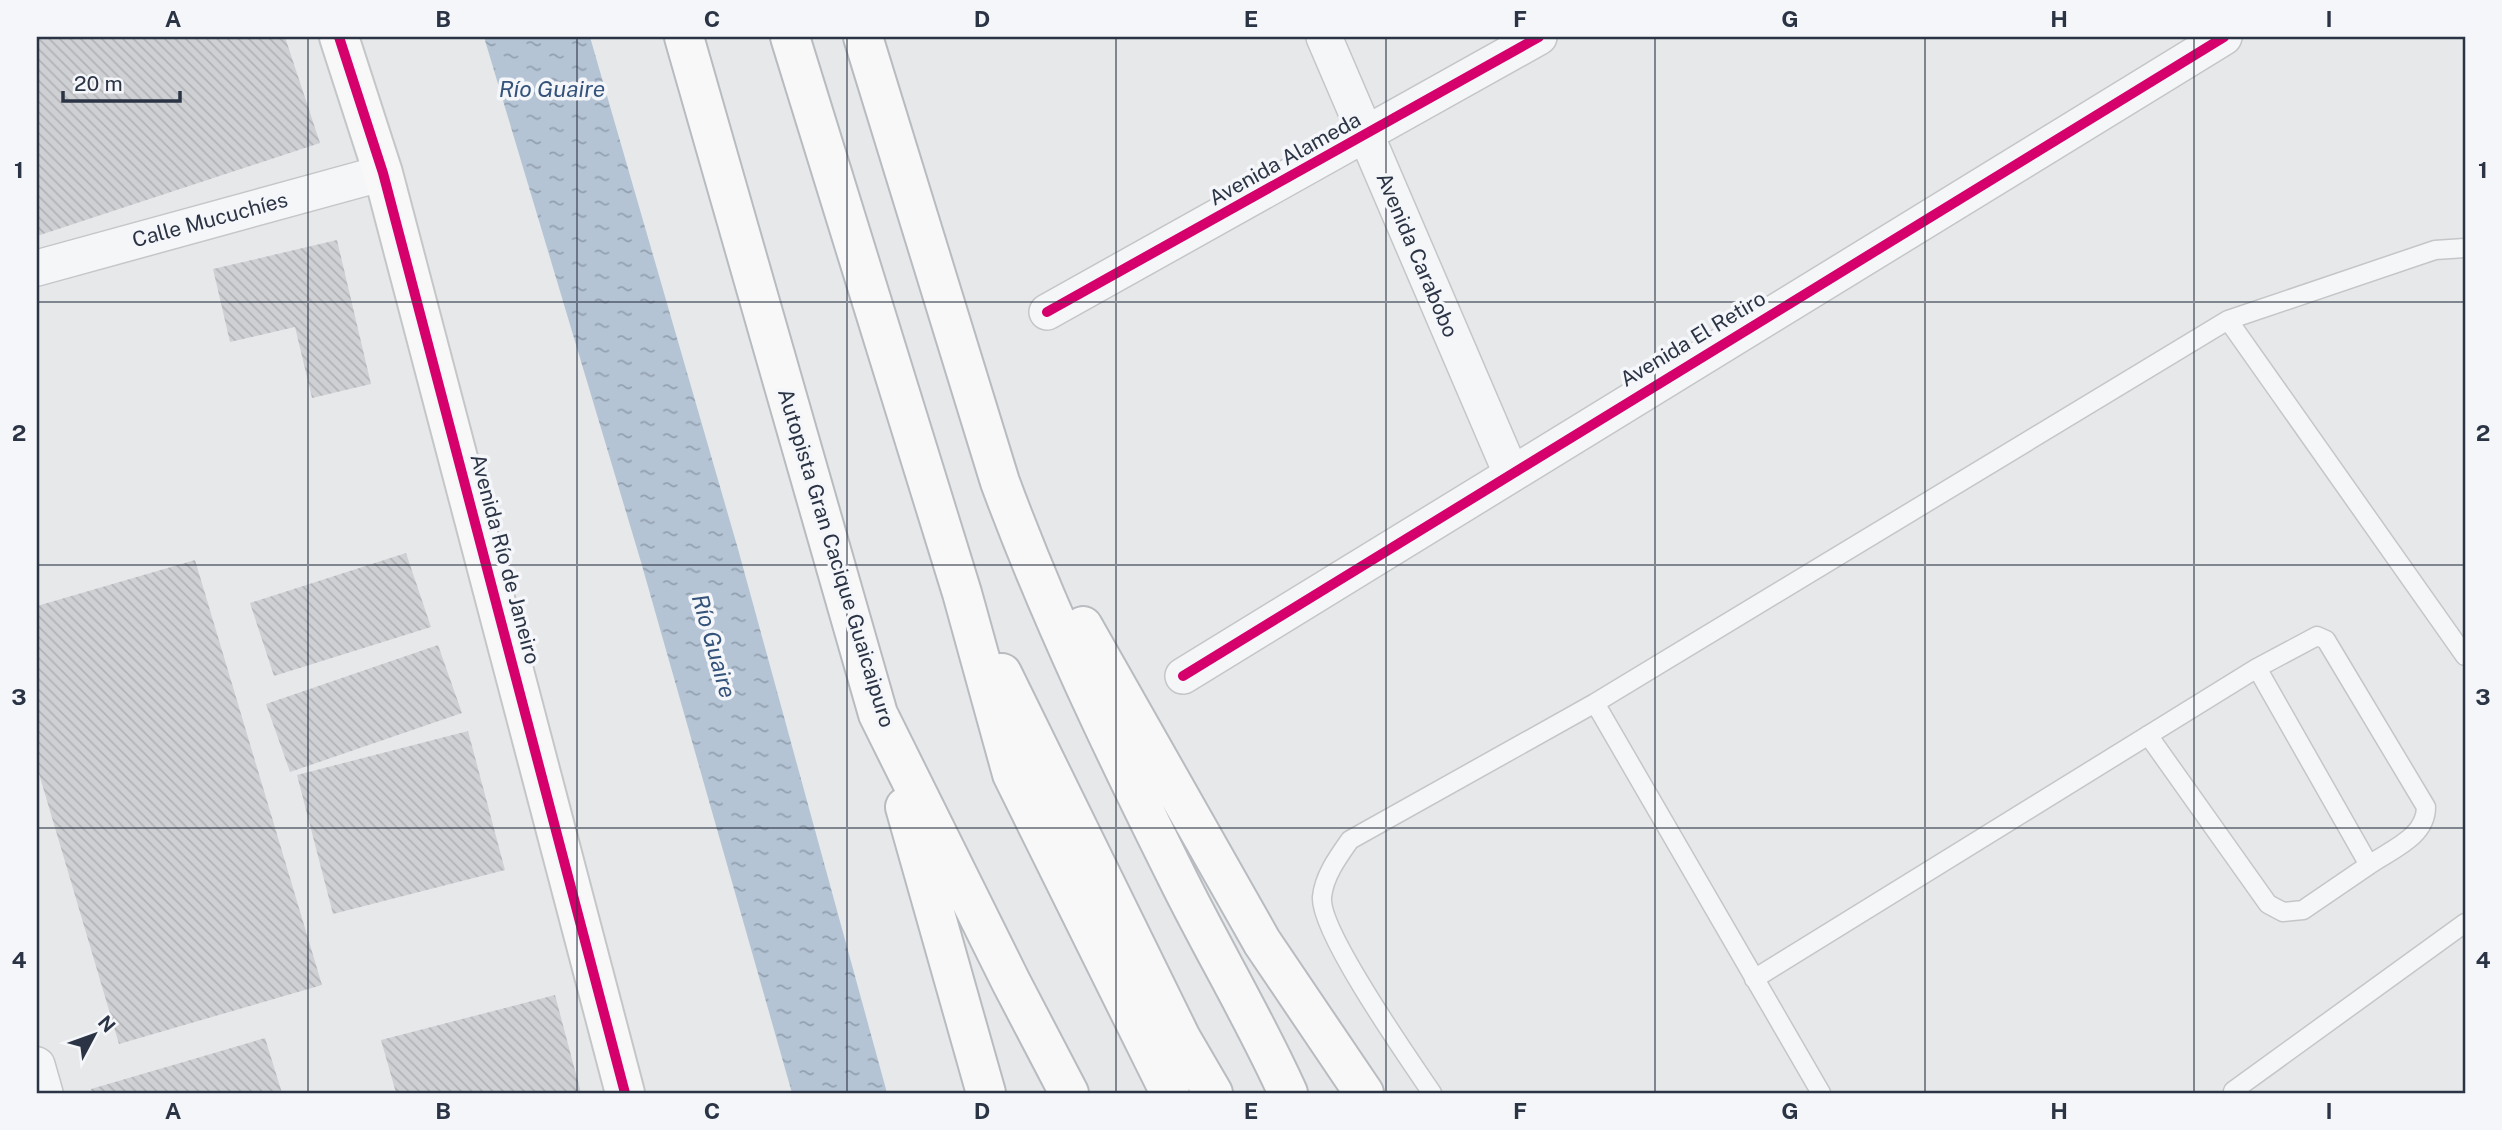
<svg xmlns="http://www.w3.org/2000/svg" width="2502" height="1130" font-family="'Public Sans',sans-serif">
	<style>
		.water { fill: url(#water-ripples) }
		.building { fill: url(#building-back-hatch) }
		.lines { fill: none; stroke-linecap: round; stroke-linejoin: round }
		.lane-casing { stroke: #c4c6c8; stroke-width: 21 }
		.street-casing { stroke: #c4c6c8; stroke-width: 38 }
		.secondary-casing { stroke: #c4c6c8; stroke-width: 42 }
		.highway-casing { stroke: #b8bbbf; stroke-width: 42 }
		.lane { stroke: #f5f6f7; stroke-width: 18 }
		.street { stroke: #f5f6f7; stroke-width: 35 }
		.secondary { stroke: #f8f8f8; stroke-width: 38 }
		.highway { stroke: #f8f8f8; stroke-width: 38 }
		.cycleway-casing { stroke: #f4f6f9; stroke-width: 15 }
		.cycleway { stroke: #d6006c; stroke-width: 10 }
		.grid { fill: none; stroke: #2b3445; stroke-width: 2; stroke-opacity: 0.55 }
		.labels { text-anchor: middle; stroke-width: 7; stroke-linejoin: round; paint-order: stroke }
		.street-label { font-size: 21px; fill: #2b3445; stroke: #f4f6f9 }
		.water-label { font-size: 23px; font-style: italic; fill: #34527a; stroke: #f4f6f9 }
		.neatline { fill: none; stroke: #2b3445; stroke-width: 2.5 }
		.grid-label { font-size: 23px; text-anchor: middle; font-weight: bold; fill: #2b3445 }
	</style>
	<defs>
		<pattern id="water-ripples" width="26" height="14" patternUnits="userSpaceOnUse" patternTransform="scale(1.75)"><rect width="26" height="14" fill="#b4c4d5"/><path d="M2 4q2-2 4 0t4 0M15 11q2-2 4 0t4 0" fill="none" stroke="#93a0af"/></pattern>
		<pattern id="building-back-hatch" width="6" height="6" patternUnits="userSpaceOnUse" patternTransform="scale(1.75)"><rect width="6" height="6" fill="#ced0d3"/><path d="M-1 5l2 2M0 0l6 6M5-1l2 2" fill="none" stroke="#b1b3b6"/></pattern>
	</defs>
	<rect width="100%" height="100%" fill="#e6e8ea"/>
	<!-- water -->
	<path class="water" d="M484,37H590L738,549L887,1093H792L641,562Z"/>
	<!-- building -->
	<path class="building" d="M37,37H285L320,143L37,236Z
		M337,240L371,384L312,398L295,327L230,342L213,269Z
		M406,553L431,627L274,676L250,603Z
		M195,560L322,985L119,1044L37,767V606Z
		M438,645L462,713L290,772L266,704Z
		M468,731L505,870L333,914L297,775Z
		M555,995L581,1093H396L381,1040Z
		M265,1038L282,1093H92L91,1089Z"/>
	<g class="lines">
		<!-- lane casing -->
		<g class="lane-casing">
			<path id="lane" d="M2228,320L2465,656
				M1595,703L1821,1093
				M2148,735L2268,904L2283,912L2303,910L2369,865L2257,668
				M1754,979L2257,668L2317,636L2326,640L2426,807C2426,837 2392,849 2369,865
				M2233,1091L2465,923
				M1432,1093C1409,1059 1319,931 1322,897C1324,876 1338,857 1350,840L1595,703L2228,320L2435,250L2465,248"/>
		</g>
		<!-- street casing -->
		<g class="street-casing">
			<path id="street" d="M1324,37L1511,473
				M37,268L383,173
				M1047,312L1539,37
				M1183,676L2224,37
				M37,1065L45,1093"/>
		</g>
		<!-- secondary casing -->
		<g class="secondary-casing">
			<path id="secondary" d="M339,37L383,173L625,1093"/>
		</g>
		<!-- highway casing -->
		<g class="highway-casing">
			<path id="highway" d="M684,37L878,714L1011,982L1069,1093
				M790,37L962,593L1012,774L1170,1093
				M863,37L1000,482C1051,620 1115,753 1181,885C1216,955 1256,1022 1288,1093
				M1083,626L1262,942L1364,1093
				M1002,673L1181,1038L1213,1093
				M905,807L986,1093"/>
		</g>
		<!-- lane -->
		<use href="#lane" class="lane"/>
		<!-- street -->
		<use href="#street" class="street"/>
		<!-- secondary -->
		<use href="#secondary" class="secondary"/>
		<!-- highway -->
		<use href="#highway" class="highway"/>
		<!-- cycleway casing -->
		<g class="cycleway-casing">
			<path id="cycleway" d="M339,37L383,173L625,1093
				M1047,312L1539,37
				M1183,676L2224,37"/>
		</g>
		<!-- cycleway -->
		<use href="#cycleway" class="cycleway"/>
	</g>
	<!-- grid -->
	<path class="grid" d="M308,37V1093M577,37V1093M847,37V1093M1116,37V1093M1386,37V1093M1655,37V1093M1925,37V1093M2194,37V1093M37,302H2465M37,565H2465M37,828H2465"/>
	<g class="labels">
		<!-- street labels -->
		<g class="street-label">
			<text transform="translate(1285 159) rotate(-29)" y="7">Avenida Alameda</text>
			<text transform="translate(210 220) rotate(-15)" y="7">Calle Mucuchíes</text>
			<text transform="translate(1417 255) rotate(67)" y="7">Avenida Carabobo</text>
			<text transform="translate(1693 339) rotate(-31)" y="7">Avenida El Retiro</text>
			<text transform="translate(836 558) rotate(73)" y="7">Autopista Gran Cacique Guaicaipuro</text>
			<text transform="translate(505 559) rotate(75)" y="7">Avenida Río de Janeiro</text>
		</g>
		<!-- water labels -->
		<g class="water-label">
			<text x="552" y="97">Río Guaire</text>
			<text transform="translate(714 646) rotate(74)" y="8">Río Guaire</text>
		</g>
	</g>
	<!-- border -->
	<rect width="2502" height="1130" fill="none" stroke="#f4f6f9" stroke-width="77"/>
	<!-- north arrow -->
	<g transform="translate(94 1035) rotate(49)" stroke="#f4f6f9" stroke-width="5" paint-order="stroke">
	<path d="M0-5L12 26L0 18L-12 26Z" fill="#2b3445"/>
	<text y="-10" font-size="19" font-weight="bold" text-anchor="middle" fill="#2b3445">N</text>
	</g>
	<!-- scale -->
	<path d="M63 91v10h117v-10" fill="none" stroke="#2b3445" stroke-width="3.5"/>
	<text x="74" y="91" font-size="21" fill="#2b3445" stroke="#f4f6f9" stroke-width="5" paint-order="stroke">20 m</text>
	<rect x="38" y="38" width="2426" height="1054" class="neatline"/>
	<g class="grid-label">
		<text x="173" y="27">A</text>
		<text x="443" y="27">B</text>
		<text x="712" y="27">C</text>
		<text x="982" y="27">D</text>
		<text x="1251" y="27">E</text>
		<text x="1520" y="27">F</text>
		<text x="1790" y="27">G</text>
		<text x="2059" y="27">H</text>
		<text x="2329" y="27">I</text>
		<text x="19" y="178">1</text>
		<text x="2483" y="178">1</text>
		<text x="19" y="441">2</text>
		<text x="2483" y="441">2</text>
		<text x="19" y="705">3</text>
		<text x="2483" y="705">3</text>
		<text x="19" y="968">4</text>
		<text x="2483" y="968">4</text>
		<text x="173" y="1119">A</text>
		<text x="443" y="1119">B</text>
		<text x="712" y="1119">C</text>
		<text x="982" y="1119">D</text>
		<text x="1251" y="1119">E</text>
		<text x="1520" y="1119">F</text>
		<text x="1790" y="1119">G</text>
		<text x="2059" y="1119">H</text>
		<text x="2329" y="1119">I</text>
	</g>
</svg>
